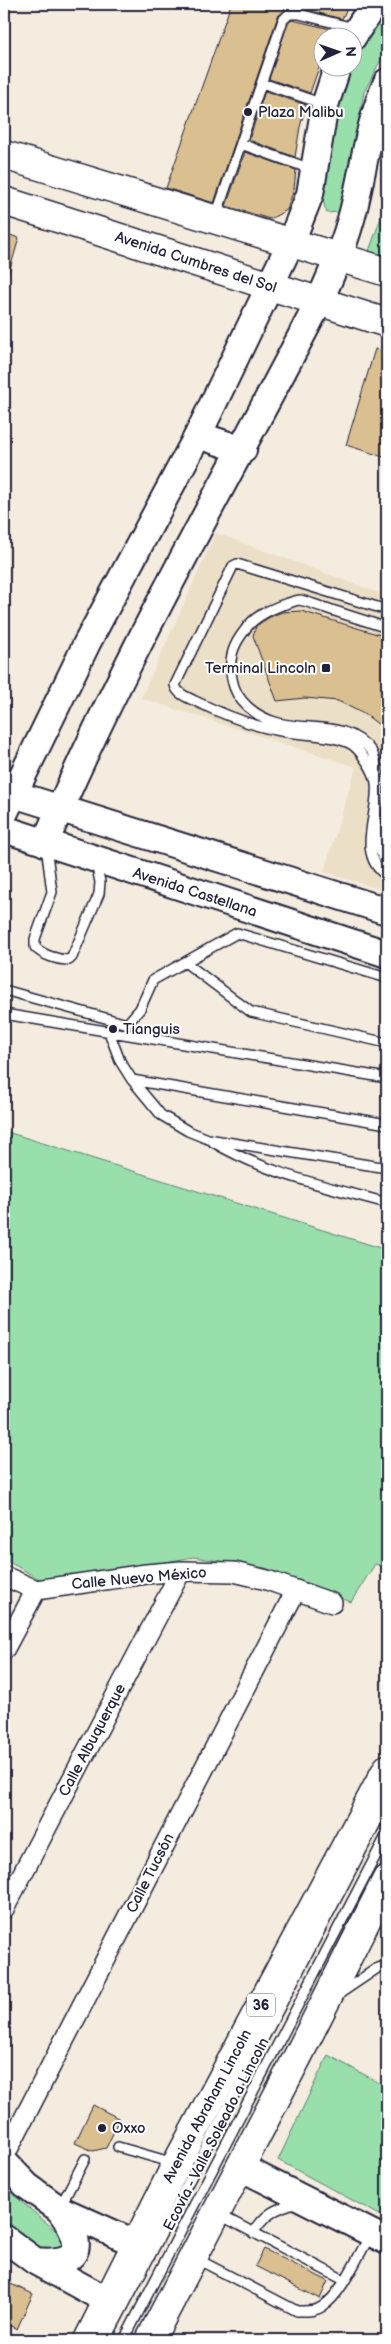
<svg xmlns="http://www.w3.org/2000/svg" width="391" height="2344" font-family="'Balsamiq Sans',sans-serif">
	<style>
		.built { fill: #ecdfc7 }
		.green { fill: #98dfac; stroke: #5d8074 }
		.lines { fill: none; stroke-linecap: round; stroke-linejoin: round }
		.stream { stroke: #638ea8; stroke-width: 5 }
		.building { fill: #dac090; stroke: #22223b }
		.lane-casing { stroke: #22223b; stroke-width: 12 }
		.street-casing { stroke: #22223b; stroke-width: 22 }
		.secondary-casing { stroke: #22223b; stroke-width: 30 }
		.primary-casing { stroke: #22223b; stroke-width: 31 }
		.lane { stroke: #fff; stroke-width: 9 }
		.street { stroke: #fff; stroke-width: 19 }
		.secondary { stroke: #fff; stroke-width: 26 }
		.primary { stroke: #fff; stroke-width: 28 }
		.poi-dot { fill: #22223b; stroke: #fff; stroke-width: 2 }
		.labels { text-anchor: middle; stroke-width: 4; stroke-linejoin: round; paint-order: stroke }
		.shield { fill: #fff; stroke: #646476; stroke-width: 1 }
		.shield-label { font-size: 14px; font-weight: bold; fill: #22223b }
		.poi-label { font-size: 15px; fill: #22223b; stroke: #fff; text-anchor: start }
		.street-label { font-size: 15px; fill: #22223b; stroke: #fff }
	</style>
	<rect width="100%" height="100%" fill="#f4ecde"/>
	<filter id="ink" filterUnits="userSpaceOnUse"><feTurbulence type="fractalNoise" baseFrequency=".02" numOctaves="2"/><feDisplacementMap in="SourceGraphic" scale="10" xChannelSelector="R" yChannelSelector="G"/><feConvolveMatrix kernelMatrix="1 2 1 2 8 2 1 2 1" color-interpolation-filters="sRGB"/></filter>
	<g filter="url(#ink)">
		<!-- built -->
		<path class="built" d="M216,533L387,596V891L324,872L356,767L141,698Z"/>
		<!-- green -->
		<path class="green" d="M387,7V48L364,92L343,208L338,212L327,213C314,188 335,110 341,80L348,68H354C354,45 374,24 387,7Z
			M387,201V257L369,251Z
			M4,1131L387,1250V1568L375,1564L351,1602L265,1568L193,1557L48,1584L4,1559Z
			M328,2055L387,2087V2219L278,2160Z
			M4,2187L61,2235L62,2246L42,2256L4,2230Z"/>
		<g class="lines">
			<!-- stream -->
			<path class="stream" d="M4,2207L8,2211"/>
		</g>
		<!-- building -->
		<path class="building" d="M231,4H349L342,19L299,8H288L278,16L214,203L166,188Z
			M292,20L335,30L329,38H324V53L310,93L269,79L288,23Z
			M265,91L306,105L300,127L295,157L249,140Z
			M245,152L296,170L294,189L287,210L270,219L226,206Z
			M4,233L19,238L7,279L4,278Z
			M375,349L387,353V458L346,445Z
			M301,611L387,637V731L366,715L338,701L305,698L277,701L253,636L256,626L270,617L282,612Z
			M93,2105L120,2119L106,2148L93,2151L75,2143Z
			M264,2249L328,2281L320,2299L255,2266Z
			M4,2281L33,2294L17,2329L4,2323Z"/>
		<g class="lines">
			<!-- lane casing -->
			<g class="lane-casing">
				<path id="lane" d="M262,83L323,104
					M241,144L311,169
					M216,216L283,20L289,14H299L354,28
					M387,610L237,564L233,566L175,685C177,694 187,697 195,701C222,714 251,726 281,731C303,735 329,734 349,743C356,746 361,753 365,759C370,766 375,775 376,783C380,814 354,853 387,876
					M387,628C367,621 346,615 326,608C318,606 309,602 300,600C295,600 288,604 282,605C269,610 253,617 245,630C233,645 228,659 232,679C234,691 239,699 248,707C288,743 340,710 372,752C391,792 362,829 387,864
					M46,846L52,892L35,939V947C42,955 58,960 69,960L72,957L99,894L100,882L96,863
					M186,963L251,1012L387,1043
					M4,990L127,1024L140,1009L153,980L237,933L387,978
					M4,1014L387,1078
					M109,1032L120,1061L132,1080L161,1115L188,1131L208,1139L387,1168
					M132,1080L387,1124
					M213,1142C267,1174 328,1187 387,1203
					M339,1994L376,1969L387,1965
					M118,2147L174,2163
					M60,2207L85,2159
					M218,2214L344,2280
					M253,2233C265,2214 276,2208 298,2202
					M195,2258L297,2311C306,2311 315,2312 323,2306C342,2294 358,2255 370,2236
					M106,2340L387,1802
					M124,2340L387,1834"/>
			</g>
			<!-- street casing -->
			<g class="street-casing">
				<path id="street" d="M4,1576L36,1590L146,1574L181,1571L234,1572L267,1580L332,1603
					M4,1650L36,1590
					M4,1909L181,1571
					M4,2157L296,1590"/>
			</g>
			<!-- secondary casing -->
			<g class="secondary-casing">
				<path id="secondary" d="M352,38L374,4
					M198,435L243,450
					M4,791L387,911
					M4,814L87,643L198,435L291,242L310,194L325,105L337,68
					M4,829L387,954
					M45,843C124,657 226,482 319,302C333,271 346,241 354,208C364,166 369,122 387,82
					M4,2162L27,2186L59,2209L137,2244
					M240,2167L387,2241
					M4,2238L35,2261L108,2301
					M35,2261C84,2266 85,2243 59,2209"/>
			</g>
			<!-- primary casing -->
			<g class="primary-casing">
				<path id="primary" d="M4,155L387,272
					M4,201L387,323
					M88,2340L177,2163L387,1769
					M150,2340L298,2056L387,1879"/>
			</g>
			<!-- lane -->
			<use href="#lane" class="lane"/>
			<!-- street -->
			<use href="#street" class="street"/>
			<!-- secondary -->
			<use href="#secondary" class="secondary"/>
			<!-- primary -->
			<use href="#primary" class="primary"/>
		</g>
	</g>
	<!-- markers -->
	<g class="poi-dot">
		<circle cx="248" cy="112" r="5"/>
		<rect x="321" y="663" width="10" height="10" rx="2.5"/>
		<circle cx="113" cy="1029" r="5"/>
		<circle cx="102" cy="2128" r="5"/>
	</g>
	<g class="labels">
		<!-- shield labels -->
		<rect class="shield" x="247" y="1993.5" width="28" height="23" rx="4"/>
		<g class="shield-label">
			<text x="261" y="2010">36</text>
		</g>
		<!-- poi labels -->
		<g class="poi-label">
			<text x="258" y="117">Plaza Malibu</text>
			<text x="316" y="673" text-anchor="end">Terminal Lincoln</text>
			<text x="123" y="1034">Tianguis</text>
			<text x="112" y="2133">Oxxo</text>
		</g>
		<!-- street labels -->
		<g class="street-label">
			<text transform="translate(196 262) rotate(18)" y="5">Avenida Cumbres del Sol</text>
			<text transform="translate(195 892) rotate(18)" y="5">Avenida Castellana</text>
			<text transform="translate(139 1578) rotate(-5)" y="5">Calle Nuevo México</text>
			<text transform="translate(92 1740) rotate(-62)" y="5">Calle Albuquerque</text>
			<text transform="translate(150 1873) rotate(-63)" y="5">Calle Tucsón</text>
			<text transform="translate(207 2106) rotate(-62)" y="5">Avenida Abraham Lincoln</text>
			<text transform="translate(216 2134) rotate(-63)" y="5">Ecovía - Valle Soleado a Lincoln</text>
		</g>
	</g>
	<!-- margin -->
	<rect width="391" height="2344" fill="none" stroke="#fff" stroke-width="20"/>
	<rect x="10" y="10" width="371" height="2324" fill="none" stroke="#22223b" stroke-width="2" filter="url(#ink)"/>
	<!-- north arrow -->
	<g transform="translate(338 52) rotate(88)"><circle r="24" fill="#ffffff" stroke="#a7a7b1"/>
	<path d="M0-4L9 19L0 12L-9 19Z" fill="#22223b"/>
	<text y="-8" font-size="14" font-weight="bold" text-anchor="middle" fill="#22223b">N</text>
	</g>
</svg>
